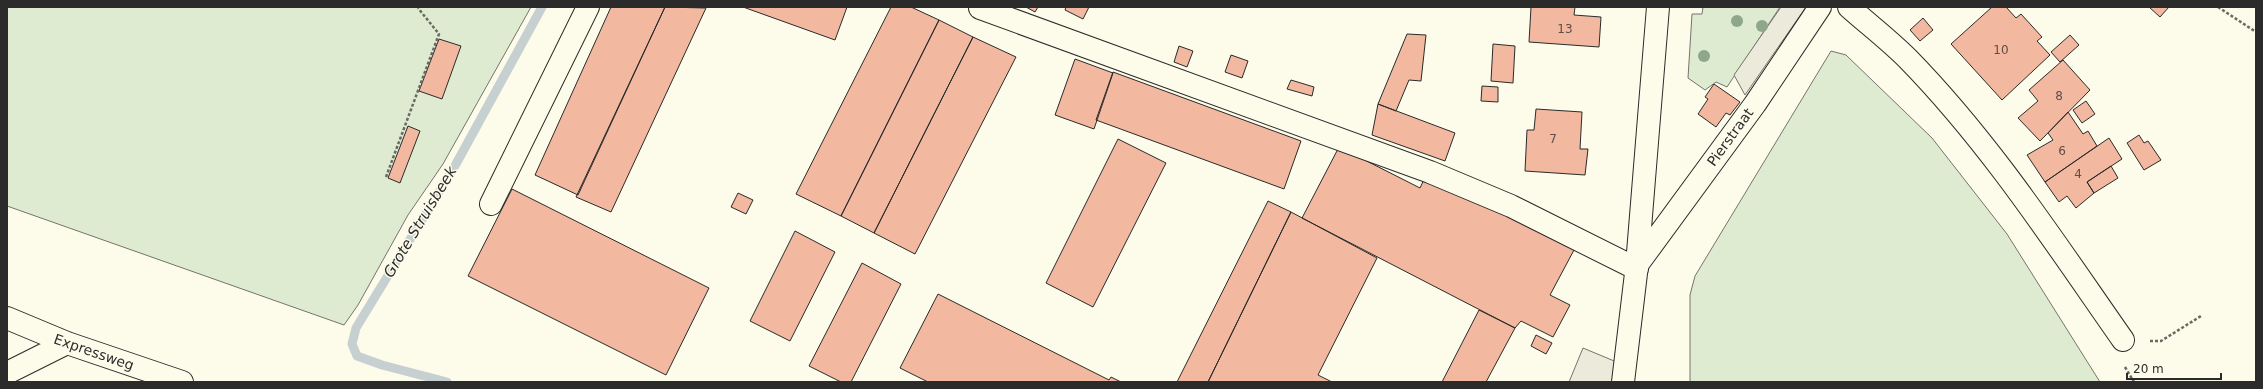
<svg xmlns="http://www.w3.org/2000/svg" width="2263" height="389" font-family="'DejaVu Sans',sans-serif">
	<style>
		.green { fill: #deebd1; stroke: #74746e }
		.parking { fill: #eceadb; stroke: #74746e }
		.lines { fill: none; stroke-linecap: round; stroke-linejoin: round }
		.stream { stroke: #c7d0d0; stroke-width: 9 }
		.building { fill: #f2b8a0; stroke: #2b2b2b }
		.minor-casing { stroke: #2b2b2b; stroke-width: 24 }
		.highway-casing { stroke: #2b2b2b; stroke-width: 24 }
		.path { stroke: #6a6964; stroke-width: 2.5; stroke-dasharray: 3 2; stroke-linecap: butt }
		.minor { stroke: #fdfbea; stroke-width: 22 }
		.highway { stroke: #fdfbea; stroke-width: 22 }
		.tree { fill: #8ea78a }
		.labels { text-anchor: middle; stroke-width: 3; stroke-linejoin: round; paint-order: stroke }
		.number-label { font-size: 12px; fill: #5d4e48 }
		.street-label { font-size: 14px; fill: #2b2b2b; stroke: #fdfbea }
		.water-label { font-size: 15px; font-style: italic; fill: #2b2b2b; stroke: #fdfbea }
	</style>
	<rect width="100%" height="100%" fill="#fdfbea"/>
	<!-- green -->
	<path class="green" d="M7,7H531L443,164L408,215L358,305L344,325L7,206Z
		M1703,7H1780L1727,87L1716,82L1705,90L1688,78L1692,14H1702Z
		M1831,51L1846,55L1932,138L2007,234L2100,382H1690V295L1695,276Z"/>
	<!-- parking -->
	<path class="parking" d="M1781,7H1806L1745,95L1734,75Z
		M1583,348L1619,363L1617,382H1569Z"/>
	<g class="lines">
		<!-- stream -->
		<path class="stream" d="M447,382L382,365L357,356L352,344L356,328L456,164L542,7"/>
	</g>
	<!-- building -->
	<path class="building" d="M611,7H665L578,195L535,175Z
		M665,7L706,8L611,212L576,197Z
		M743,7H847L835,40Z
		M891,7H911L939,20L841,216L796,194Z
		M1026,7H1038L1035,12Z
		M1066,7H1089L1083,19L1065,10Z
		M1531,7H1575L1574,15L1601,17L1599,47L1529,42Z
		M1992,7H2006L2016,18L2021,14L2042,37L2037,41L2050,55L2002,100L1951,44Z
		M2149,7H2169L2160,17Z
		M1923,18L1933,30L1920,41L1910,30Z
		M939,20L973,37L874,233L841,216Z
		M1407,34L1426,35L1421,81L1409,80L1396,111L1378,104Z
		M2070,35L2079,45L2060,62L2051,52Z
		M973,37L1016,57L915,254L874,233Z
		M439,39L461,46L442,99L419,91Z
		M1493,44L1515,46L1513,83L1491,81Z
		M1179,46L1193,51L1187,67L1174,62Z
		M1231,55L1248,61L1242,78L1225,72Z
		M1075,59L1113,73L1094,129L1055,115Z
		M2063,60L2090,90L2040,141L2018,118L2038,101L2029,90Z
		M1113,72L1301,141L1284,189L1096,120Z
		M1291,80L1314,87L1312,96L1287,89Z
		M1714,84L1740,102L1730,115L1726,113L1716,127L1698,114L1708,99L1705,97Z
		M1482,86L1498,87V102L1481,101Z
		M2086,101L2095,114L2082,123L2073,110Z
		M1378,104L1455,133L1445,161L1372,135Z
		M1536,109L1582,112L1580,149H1588L1585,175L1525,171L1527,130H1534Z
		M2068,112L2083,134L2088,131L2097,146L2045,182L2027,155L2053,140L2048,133Z
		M408,126L420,131L400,183L388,178Z
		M2139,135L2144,143L2148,141L2161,160L2144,170L2127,143Z
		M2109,138L2122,159L2087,182L2094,193L2076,208L2067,196L2059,202L2045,182Z
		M1118,139L1166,163L1093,307L1046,283Z
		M1339,147L1420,188L1426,175L1574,250L1550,295L1570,305L1553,337L1521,321L1515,328L1302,218Z
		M2111,166L2118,178L2094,193L2087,182Z
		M512,189L709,288L666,375L468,276Z
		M738,193L753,200L746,214L731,207Z
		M1268,201L1291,212L1208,382H1177Z
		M1291,212L1377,258L1318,375L1332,382H1208Z
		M795,231L835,252L790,341L750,321Z
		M862,263L901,284L851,382H841L809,366Z
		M938,294L1109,380L1111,377L1121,382H928L900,368Z
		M1479,310L1515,328L1486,382H1442Z
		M1536,335L1552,343L1546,354L1531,346Z"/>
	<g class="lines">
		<!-- minor casing -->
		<g class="minor-casing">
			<path id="minor" d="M1849,7C1868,24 1889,40 1908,59C1991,144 2055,243 2123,340
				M980,8L1430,172L1511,206L1637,269
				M491,204L588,7
				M1637,265L1755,104L1820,7
				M1623,382L1637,265L1658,7"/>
		</g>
		<!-- highway casing -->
		<g class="highway-casing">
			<path id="highway" d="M7,318L67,343L182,382
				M7,373L67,343"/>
		</g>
		<!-- path -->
		<path class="path" d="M2218,7L2256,32
			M386,177L439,34L418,8
			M2150,341H2161L2201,316
			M2125,367L2134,382"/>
		<!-- minor -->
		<use href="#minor" class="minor"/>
		<!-- highway -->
		<use href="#highway" class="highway"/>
	</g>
	<!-- trees -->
	<g class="tree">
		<circle cx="1737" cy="21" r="6"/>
		<circle cx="1762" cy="26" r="6"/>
		<circle cx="1704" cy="56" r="6"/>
	</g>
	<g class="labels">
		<!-- number labels -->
		<g class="number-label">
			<text x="1565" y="33">13</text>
			<text x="2001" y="54">10</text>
			<text x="2059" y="100">8</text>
			<text x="1553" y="143">7</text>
			<text x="2062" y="155">6</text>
			<text x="2078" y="178">4</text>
		</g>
		<!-- street labels -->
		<g class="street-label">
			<text transform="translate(1730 137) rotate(-54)" y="5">Pierstraat</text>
			<text transform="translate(94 352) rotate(19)" y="5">Expressweg</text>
		</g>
		<!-- water labels -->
		<g class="water-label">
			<text transform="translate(420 222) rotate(-59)" y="5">Grote Struisbeek</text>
		</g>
	</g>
	<!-- border -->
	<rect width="2263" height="389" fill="none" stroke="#2b2b2b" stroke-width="16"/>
	<!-- scale -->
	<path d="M2127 373v6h94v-6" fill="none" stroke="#2b2b2b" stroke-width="2"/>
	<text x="2133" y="373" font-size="12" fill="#2b2b2b" stroke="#fdfbea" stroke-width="3" paint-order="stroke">20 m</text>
</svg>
